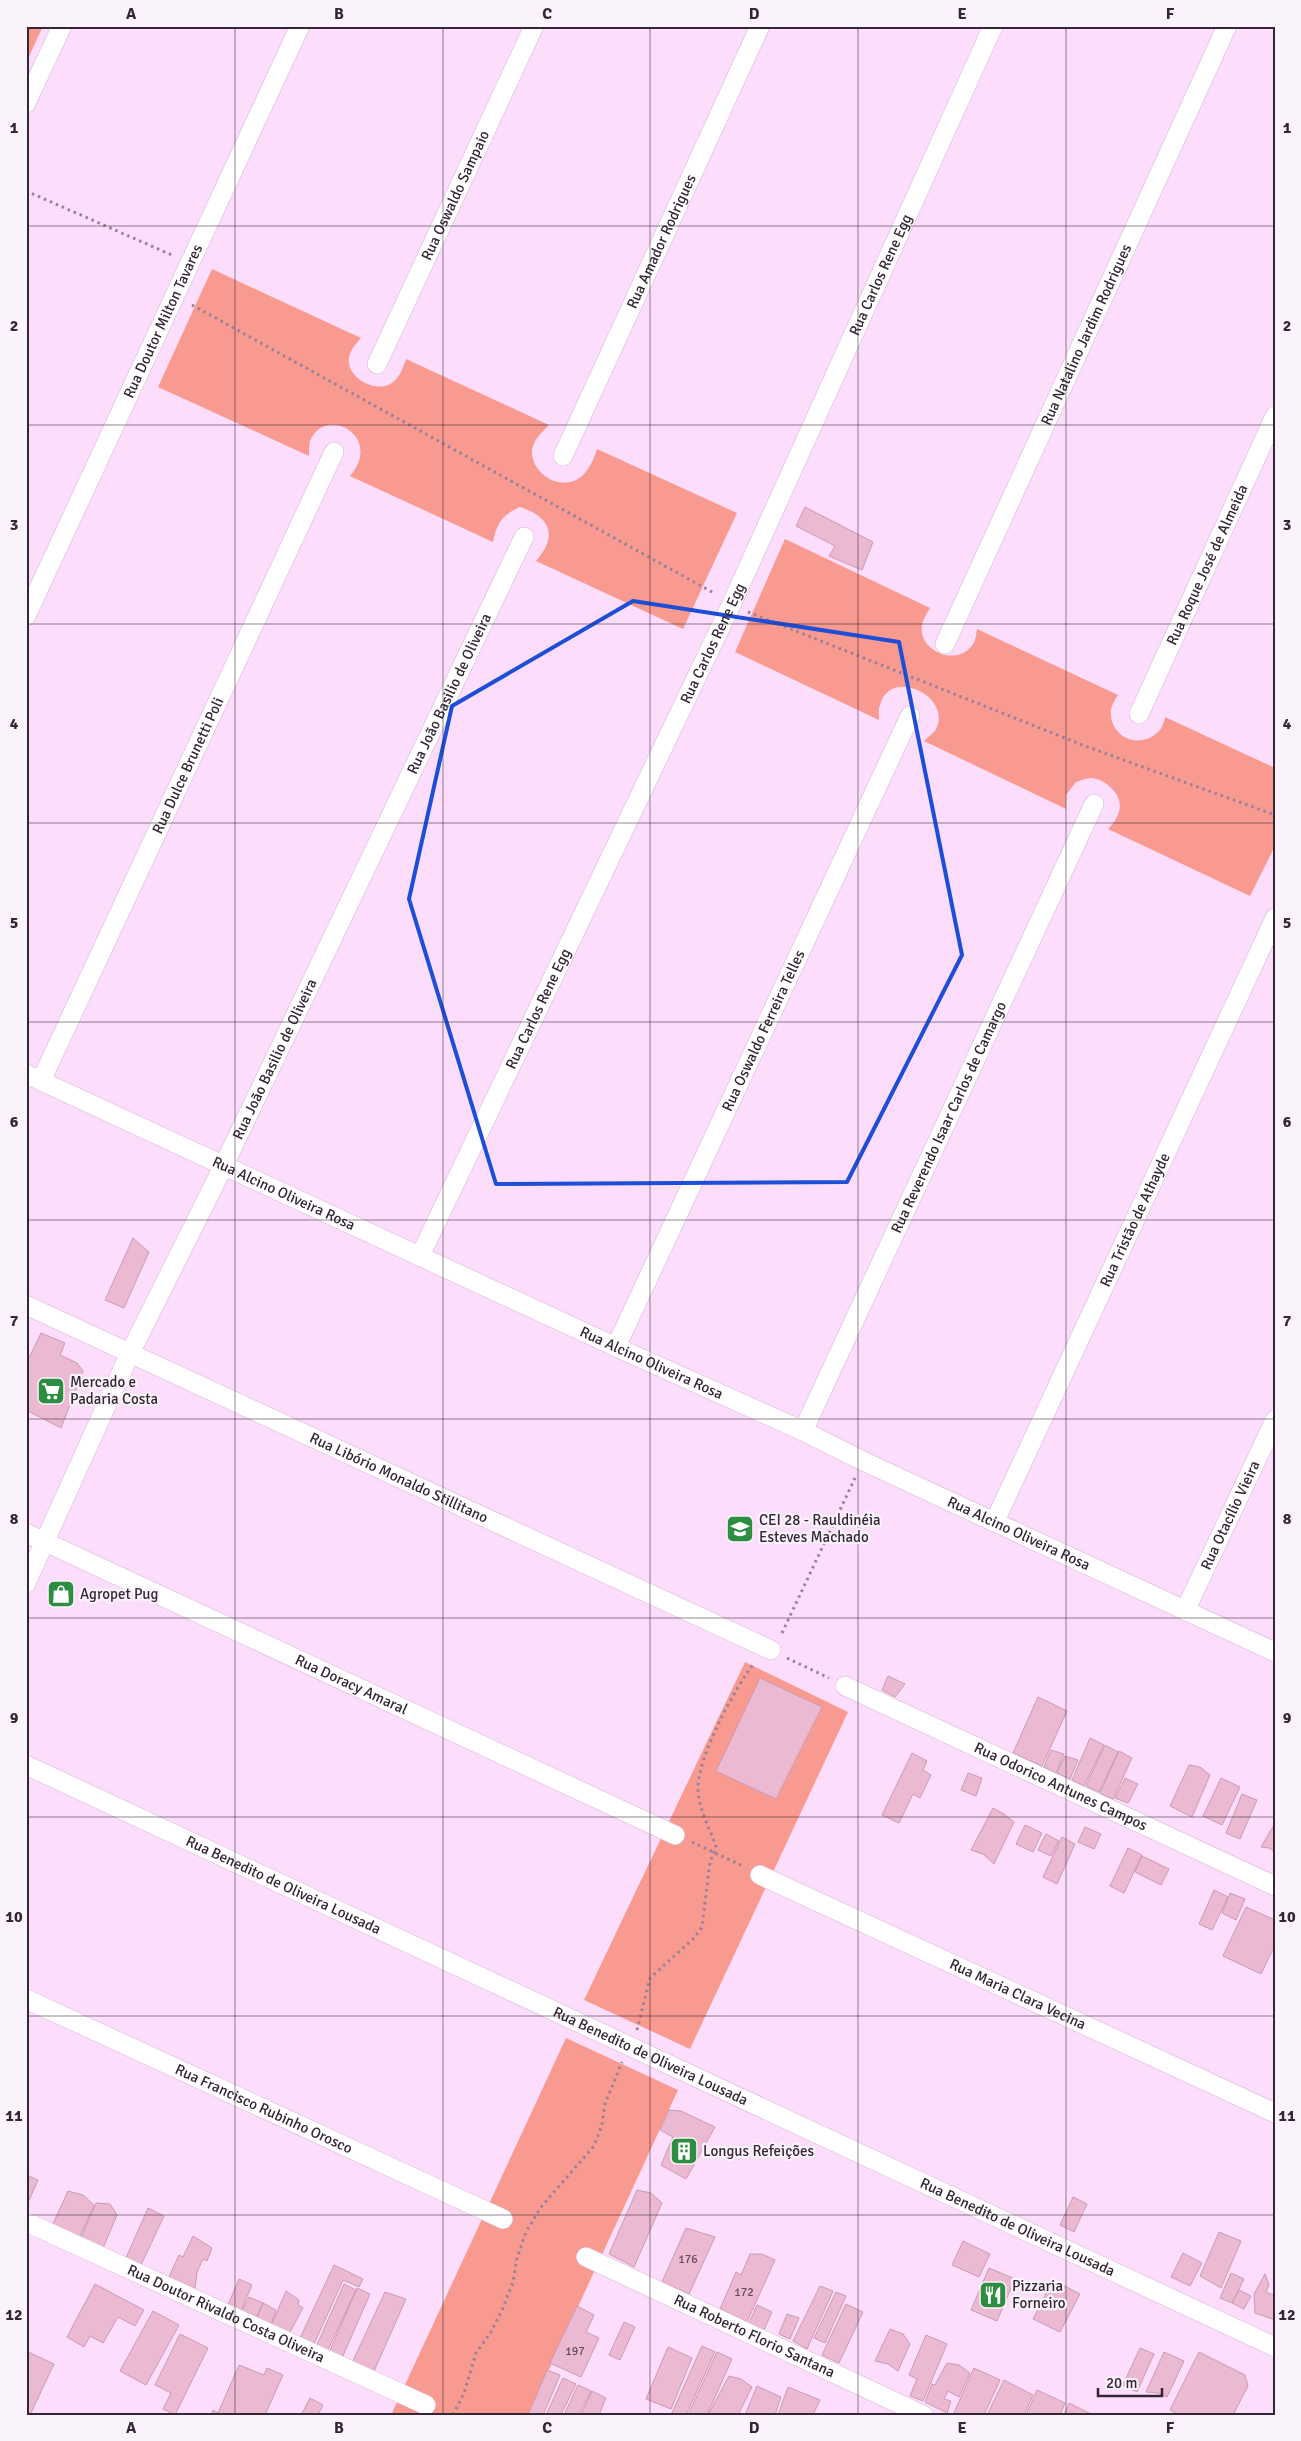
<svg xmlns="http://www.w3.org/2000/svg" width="1301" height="2441" font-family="Signika,sans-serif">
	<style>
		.green { fill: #f89a8f }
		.building { fill: #ecb9d3; stroke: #cb9ab3 }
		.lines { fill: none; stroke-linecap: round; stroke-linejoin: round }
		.minor-casing { stroke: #d7b1d6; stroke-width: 20 }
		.path { stroke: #998299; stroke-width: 3; stroke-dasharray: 2.5 4; stroke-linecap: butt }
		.minor { stroke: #fff; stroke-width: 19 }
		.marked { fill: none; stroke: #1d4ed8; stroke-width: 4; stroke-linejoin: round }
		.grid { fill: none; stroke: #352635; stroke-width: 1; stroke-opacity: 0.55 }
		.labels { text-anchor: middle; stroke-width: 4.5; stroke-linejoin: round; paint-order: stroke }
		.number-label { font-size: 12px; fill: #634b5c }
		.street-label { font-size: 15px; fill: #352635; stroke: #fbf3fb }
		.poi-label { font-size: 15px; fill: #352635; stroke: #fbf3fb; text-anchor: start }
		.neatline { fill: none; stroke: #352635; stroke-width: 2 }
		.grid-label { font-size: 16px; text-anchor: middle; font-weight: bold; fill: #352635 }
	</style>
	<rect width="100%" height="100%" fill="#fdddfc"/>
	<!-- green -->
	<path class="green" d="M26,26H43L26,63Z
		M212,269L361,338C356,344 350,350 349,358C346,378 377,394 392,383C400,377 403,368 406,359L549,425C542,432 533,440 532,451C531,475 563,493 582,476C590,469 594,458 597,449L737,513L683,629L536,561C558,536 551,517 520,507C502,515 497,523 493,542L350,476C384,437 326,404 310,441C309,445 309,452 309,456L158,387Z
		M785,539L930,608C926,615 920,623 922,633C926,655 960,665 973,644C976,641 976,634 977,629L1118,695C1115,699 1112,705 1111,709C1108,737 1140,751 1159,731C1162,728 1164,722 1165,717L1275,768V846L1250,896L1108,829C1122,815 1125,799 1109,786C1105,782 1097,778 1091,778C1086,778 1080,781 1076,782L1066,795V809L924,741C927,738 932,734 935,731C955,697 890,666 880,705C878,709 879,716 879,720L735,652Z
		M745,1662L848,1712L690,2049L584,2000Z
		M566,2038L678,2090L528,2415H391Z"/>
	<!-- building -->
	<path class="building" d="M805,507L873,542L862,570L829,556L835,546L796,526Z
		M133,1238L149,1252L124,1308L105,1300Z
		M41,1333L65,1343L60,1355L77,1363L83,1371L61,1428L26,1410V1364Z
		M888,1676L905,1684L895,1697L882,1690Z
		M760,1678L822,1707L776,1799L716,1771Z
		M1038,1697L1067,1711L1042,1766L1013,1753Z
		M1090,1738L1104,1745L1084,1786L1072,1780Z
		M1105,1745L1118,1752L1099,1792L1086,1786Z
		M1051,1750L1064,1754L1056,1773L1044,1767Z
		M1119,1751L1132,1758L1113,1799L1100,1793Z
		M912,1753L927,1761L923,1770L931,1775L920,1798L913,1794L899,1823L882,1815Z
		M1065,1756L1078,1760L1070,1779L1057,1773Z
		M1189,1765L1200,1767L1210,1775L1192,1817L1170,1806Z
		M968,1773L982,1778L976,1796L961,1790Z
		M1125,1778L1138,1784L1128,1803L1115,1798Z
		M1221,1778L1240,1787L1222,1825L1203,1816Z
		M1242,1794L1257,1800L1240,1839L1226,1833Z
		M993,1808L1004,1814L1014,1822L994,1864L983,1854L971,1850Z
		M1275,1823V1852L1269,1848L1261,1847Z
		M1025,1825L1042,1833L1033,1852L1016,1844Z
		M1085,1827L1101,1834L1094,1849L1078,1842Z
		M1046,1834L1059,1841L1051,1856L1038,1850Z
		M1062,1837L1075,1844L1057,1884L1043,1877Z
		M1128,1848L1142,1855L1124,1893L1110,1886Z
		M1142,1856L1169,1869L1161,1885L1135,1872Z
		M1214,1890L1228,1897L1212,1930L1199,1924Z
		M1230,1893L1245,1899L1236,1920L1222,1913Z
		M1246,1907L1275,1920V1945L1261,1974L1223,1956Z
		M669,2110L681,2111L715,2127L686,2179L661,2165L673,2137L660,2130Z
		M26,2175L38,2180L26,2207Z
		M637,2190L651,2193L662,2203L634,2267L609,2254Z
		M68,2191L83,2195L94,2205L80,2237L52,2226Z
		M1073,2197L1087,2204L1074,2232L1060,2225Z
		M96,2203L110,2204L117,2215L103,2248L81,2238Z
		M148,2208L164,2216L141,2265L126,2258Z
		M686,2228L715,2237L689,2294L662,2282Z
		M1219,2232L1241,2241L1221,2288L1200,2276Z
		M193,2236L212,2248L207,2261L203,2259L197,2272L195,2289L169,2277L179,2255L183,2257Z
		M963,2241L990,2254L979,2277L952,2265Z
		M1183,2253L1202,2263L1190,2286L1171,2277Z
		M750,2254H762L775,2260L747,2322L720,2309L736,2272L741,2275Z
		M334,2265L363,2279L359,2287L343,2280L314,2344L300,2338Z
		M989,2268L1015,2279L997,2321L971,2310Z
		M1231,2273L1244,2279L1232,2303L1220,2298Z
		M1265,2274L1269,2285L1266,2292L1275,2296V2320L1255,2313L1254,2294Z
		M239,2279L252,2285L241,2311L228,2305Z
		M1053,2280L1080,2294L1060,2332L1033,2319Z
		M95,2284L144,2310L135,2326L118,2317L103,2343L90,2336L84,2347L67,2337Z
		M344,2284L356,2290L327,2352L316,2347Z
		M820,2286L833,2291L807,2349L793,2341Z
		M357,2288L370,2294L342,2358L329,2353Z
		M1239,2290L1251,2296L1244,2309L1232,2303Z
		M286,2291L299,2300L298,2305L303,2308L289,2334L271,2326Z
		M385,2292L406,2299L374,2371L352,2363Z
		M836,2292L846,2296L825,2343L814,2338Z
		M249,2297L263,2303L256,2318L242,2311Z
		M263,2303L276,2310L271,2325L257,2318Z
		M846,2304L863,2312L839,2363L822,2355Z
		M757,2305L772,2312L764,2330L749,2323Z
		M577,2306L594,2315L586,2332L599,2338L581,2377L550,2363Z
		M153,2311L179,2325L146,2385L120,2371Z
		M787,2314L799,2318L790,2339L779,2334Z
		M624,2322L635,2327L620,2360L609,2355Z
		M890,2329L903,2334L910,2344L898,2371L888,2364L875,2361Z
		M180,2334L208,2348L175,2415L163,2409L171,2393L155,2385Z
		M926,2335L947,2344L923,2401L910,2396L917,2379L909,2375Z
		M702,2346L715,2352L686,2415H671Z
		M668,2347L692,2358L671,2409L646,2399Z
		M1140,2348L1154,2354L1137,2392L1123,2385Z
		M26,2351L54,2364L30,2415L26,2414Z
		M717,2352L732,2359L707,2415H688Z
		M1164,2352L1184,2361L1167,2397L1158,2393L1146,2392Z
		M1199,2352L1245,2375L1248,2386L1233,2415H1179L1170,2410Z
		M947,2363L959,2365L970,2373L959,2397L948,2391L944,2399L951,2401L947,2413L925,2402L932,2384L935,2385Z
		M239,2365L264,2375L267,2368L283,2375L265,2415H211L213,2410L218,2413Z
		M974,2368L1000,2380L984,2415H953Z
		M547,2370L560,2375L543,2415H528Z
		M729,2376L741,2379L752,2387L738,2415H708Z
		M563,2378L576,2384L561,2415H546Z
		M1004,2380L1033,2395L1024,2415H987Z
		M578,2385L591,2391L579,2415H564Z
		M757,2386L781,2397L775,2415H745Z
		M788,2387L820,2400L813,2415H778Z
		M1037,2390L1065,2403L1060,2415H1026Z
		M592,2391L606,2398L599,2415H581Z
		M310,2398L323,2405L318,2415H301Z
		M1069,2403L1093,2415H1064Z"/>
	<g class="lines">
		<!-- minor casing -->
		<g class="minor-casing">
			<g id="minor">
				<path d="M26,103L62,26"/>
				<path id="s1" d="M377,364L534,26"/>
				<path id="s2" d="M563,456L760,26"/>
				<path id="s3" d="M26,616L300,26"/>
				<path id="s4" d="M945,644L1227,26"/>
				<path id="s5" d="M1139,714L1275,416"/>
				<path id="s6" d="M26,1074L616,1347L803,1431L863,1461L1275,1652"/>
				<path id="s7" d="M41,1081L334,452"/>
				<path id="s8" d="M420,1256L732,603L993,26"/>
				<path id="s9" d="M26,1305L771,1650"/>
				<path id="s10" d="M616,1347L910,716"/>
				<path id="s11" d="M803,1431L1094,804"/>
				<path id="s12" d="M995,1521L1275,918"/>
				<path id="s13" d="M26,1533L675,1835"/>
				<path id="s14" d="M26,1583L130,1353L224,1165L524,537"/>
				<path id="s15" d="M1185,1611L1275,1420"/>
				<path id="s16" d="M845,1686L1275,1886"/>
				<path id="s17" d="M26,1765L1275,2347"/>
				<path id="s18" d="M760,1875L1275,2113"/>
				<path id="s19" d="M26,1999L503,2219"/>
				<path id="s20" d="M26,2222L426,2405"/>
				<path id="s21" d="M586,2257L923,2415"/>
			</g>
		</g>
		<!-- path -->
		<path class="path" d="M26,191L172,255
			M192,305L714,593
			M748,612L1085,746L1275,815
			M782,1633L855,1478
			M787,1658L829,1678
			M692,1842L743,1866
			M637,2030L650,1978L694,1938L702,1927L710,1862L716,1847C710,1828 698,1808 698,1788C698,1756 735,1688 754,1663
			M453,2415L464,2393L476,2353L491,2332L503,2308L513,2282L517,2258L526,2232L541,2207L594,2146L602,2125L605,2104L622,2062"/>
		<!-- minor -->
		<use href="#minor" class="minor"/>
	</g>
	<!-- marked area -->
	<path class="marked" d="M633,601L899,642L962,955L847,1182L496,1184L409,899L452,706Z"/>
	<!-- grid -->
	<path class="grid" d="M235,26V2415M443,26V2415M650,26V2415M858,26V2415M1066,26V2415M26,226H1275M26,425H1275M26,624H1275M26,823H1275M26,1022H1275M26,1220H1275M26,1419H1275M26,1618H1275M26,1817H1275M26,2016H1275M26,2215H1275"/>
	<!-- icons -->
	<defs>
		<g id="supermarket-square" transform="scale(1.4375)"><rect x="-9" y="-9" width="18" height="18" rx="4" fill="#2d8d40" stroke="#fbf3fb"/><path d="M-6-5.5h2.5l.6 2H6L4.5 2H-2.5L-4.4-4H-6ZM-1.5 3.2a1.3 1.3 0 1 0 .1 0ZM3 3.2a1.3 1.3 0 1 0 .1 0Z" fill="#fff"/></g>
		<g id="school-square" transform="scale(1.4375)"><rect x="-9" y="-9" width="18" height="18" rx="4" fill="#2d8d40" stroke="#fbf3fb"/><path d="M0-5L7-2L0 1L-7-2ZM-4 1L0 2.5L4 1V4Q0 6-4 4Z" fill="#fff"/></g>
		<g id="shop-square" transform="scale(1.4375)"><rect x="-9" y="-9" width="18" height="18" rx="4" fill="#2d8d40" stroke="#fbf3fb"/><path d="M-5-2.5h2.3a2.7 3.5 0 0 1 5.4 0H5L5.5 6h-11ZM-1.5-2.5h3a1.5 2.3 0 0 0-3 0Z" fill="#fff"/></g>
		<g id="building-square" transform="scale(1.4375)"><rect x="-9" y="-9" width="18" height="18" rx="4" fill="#2d8d40" stroke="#fbf3fb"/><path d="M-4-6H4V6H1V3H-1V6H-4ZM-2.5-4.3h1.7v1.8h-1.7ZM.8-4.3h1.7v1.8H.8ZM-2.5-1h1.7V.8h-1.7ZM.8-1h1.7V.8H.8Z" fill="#fff"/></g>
		<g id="restaurant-square" transform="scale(1.4375)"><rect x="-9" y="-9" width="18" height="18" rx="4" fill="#2d8d40" stroke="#fbf3fb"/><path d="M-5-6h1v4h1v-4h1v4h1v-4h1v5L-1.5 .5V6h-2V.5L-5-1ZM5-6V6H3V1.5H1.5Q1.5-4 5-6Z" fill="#fff"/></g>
	</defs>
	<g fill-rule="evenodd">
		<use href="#supermarket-square" x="51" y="1391"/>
		<use href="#school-square" x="740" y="1529"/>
		<use href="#shop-square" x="61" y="1594"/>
		<use href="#building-square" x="684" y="2151"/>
		<use href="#restaurant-square" x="993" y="2295"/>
	</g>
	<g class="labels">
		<!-- number labels -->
		<g class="number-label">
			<text x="688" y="2263">176</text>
			<text x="744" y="2296">172</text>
			<text x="575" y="2355">197</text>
		</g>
		<!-- street labels -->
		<g class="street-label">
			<text dy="5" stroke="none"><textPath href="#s1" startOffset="186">Rua Oswaldo Sampaio</textPath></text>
			<text dy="5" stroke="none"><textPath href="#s2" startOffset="236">Rua Amador Rodrigues</textPath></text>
			<text dy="5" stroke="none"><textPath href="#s8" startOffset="1084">Rua Carlos Rene Egg</textPath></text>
			<text dy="5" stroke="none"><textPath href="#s3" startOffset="325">Rua Doutor Milton Tavares</textPath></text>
			<text dy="5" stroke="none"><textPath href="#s4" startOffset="340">Rua Natalino Jardim Rodrigues</textPath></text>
			<text dy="5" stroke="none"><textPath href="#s5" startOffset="164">Rua Roque José de Almeida</textPath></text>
			<text dy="5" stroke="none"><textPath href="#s8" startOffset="679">Rua Carlos Rene Egg</textPath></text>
			<text dy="5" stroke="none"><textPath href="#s14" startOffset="985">Rua João Basilio de Oliveira</textPath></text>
			<text dy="5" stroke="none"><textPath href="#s7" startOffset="348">Rua Dulce Brunetti Poli</textPath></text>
			<text dy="5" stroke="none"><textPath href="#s8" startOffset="274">Rua Carlos Rene Egg</textPath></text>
			<text dy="5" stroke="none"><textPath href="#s10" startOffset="349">Rua Oswaldo Ferreira Telles</textPath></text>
			<text dy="5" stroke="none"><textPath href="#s14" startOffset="580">Rua João Basilio de Oliveira</textPath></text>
			<text dy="5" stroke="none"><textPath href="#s11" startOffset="346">Rua Reverendo Isaar Carlos de Camargo</textPath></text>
			<text dy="5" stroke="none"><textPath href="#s6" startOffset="284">Rua Alcino Oliveira Rosa</textPath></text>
			<text dy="5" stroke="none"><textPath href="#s12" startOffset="332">Rua Tristão de Athayde</textPath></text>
			<text dy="5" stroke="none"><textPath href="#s6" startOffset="689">Rua Alcino Oliveira Rosa</textPath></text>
			<text dy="5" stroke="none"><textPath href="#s9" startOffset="411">Rua Libório Monaldo Stillitano</textPath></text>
			<text dy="5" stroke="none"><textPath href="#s15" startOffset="106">Rua Otacílio Vieira</textPath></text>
			<text dy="5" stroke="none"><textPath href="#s6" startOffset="1094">Rua Alcino Oliveira Rosa</textPath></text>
			<text dy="5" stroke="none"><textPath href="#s13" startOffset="359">Rua Doracy Amaral</textPath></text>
			<text dy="5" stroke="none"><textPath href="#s16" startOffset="238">Rua Odorico Antunes Campos</textPath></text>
			<text dy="5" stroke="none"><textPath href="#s17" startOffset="284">Rua Benedito de Oliveira Lousada</textPath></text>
			<text dy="5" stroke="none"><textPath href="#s18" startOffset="284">Rua Maria Clara Vecina</textPath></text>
			<text dy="5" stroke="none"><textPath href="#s17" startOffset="689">Rua Benedito de Oliveira Lousada</textPath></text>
			<text dy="5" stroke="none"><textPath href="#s19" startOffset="262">Rua Francisco Rubinho Orosco</textPath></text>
			<text dy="5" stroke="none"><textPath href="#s17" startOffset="1094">Rua Benedito de Oliveira Lousada</textPath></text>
			<text dy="5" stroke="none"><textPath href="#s20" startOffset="220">Rua Doutor Rivaldo Costa Oliveira</textPath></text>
			<text dy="5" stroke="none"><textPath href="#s21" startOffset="186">Rua Roberto Florio Santana</textPath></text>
		</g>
		<!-- poi labels -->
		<g class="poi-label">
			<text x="70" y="1387">Mercado e<tspan x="70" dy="17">Padaria Costa</tspan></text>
			<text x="759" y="1525">CEI 28 - Rauldinéia<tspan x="759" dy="17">Esteves Machado</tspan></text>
			<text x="80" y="1599">Agropet Pug</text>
			<text x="703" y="2156">Longus Refeições</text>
			<text x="1012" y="2291">Pizzaria<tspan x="1012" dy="17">Forneiro</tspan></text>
		</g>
	</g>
	<!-- border -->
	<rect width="1301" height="2441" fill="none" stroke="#fbf3fb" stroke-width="55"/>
	<!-- scale -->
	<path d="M1098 2388v8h64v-8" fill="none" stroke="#352635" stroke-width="2.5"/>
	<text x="1106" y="2388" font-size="15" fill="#352635" stroke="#fbf3fb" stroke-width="4" paint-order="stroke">20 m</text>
	<rect x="28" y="28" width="1246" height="2386" class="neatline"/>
	<g class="grid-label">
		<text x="131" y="19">A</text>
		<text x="339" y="19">B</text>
		<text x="547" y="19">C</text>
		<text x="754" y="19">D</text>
		<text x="962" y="19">E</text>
		<text x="1170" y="19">F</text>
		<text x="14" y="133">1</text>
		<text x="1287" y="133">1</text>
		<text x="14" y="331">2</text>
		<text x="1287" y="331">2</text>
		<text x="14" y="530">3</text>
		<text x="1287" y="530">3</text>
		<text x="14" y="729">4</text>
		<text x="1287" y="729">4</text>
		<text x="14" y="928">5</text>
		<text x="1287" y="928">5</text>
		<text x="14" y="1127">6</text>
		<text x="1287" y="1127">6</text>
		<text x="14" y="1326">7</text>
		<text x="1287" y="1326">7</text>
		<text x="14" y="1524">8</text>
		<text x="1287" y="1524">8</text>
		<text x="14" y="1723">9</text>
		<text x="1287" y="1723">9</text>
		<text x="14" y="1922">10</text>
		<text x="1287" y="1922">10</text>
		<text x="14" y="2121">11</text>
		<text x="1287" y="2121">11</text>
		<text x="14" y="2320">12</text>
		<text x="1287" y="2320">12</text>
		<text x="131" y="2433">A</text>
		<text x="339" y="2433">B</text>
		<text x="547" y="2433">C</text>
		<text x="754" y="2433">D</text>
		<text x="962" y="2433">E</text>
		<text x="1170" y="2433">F</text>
	</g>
</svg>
